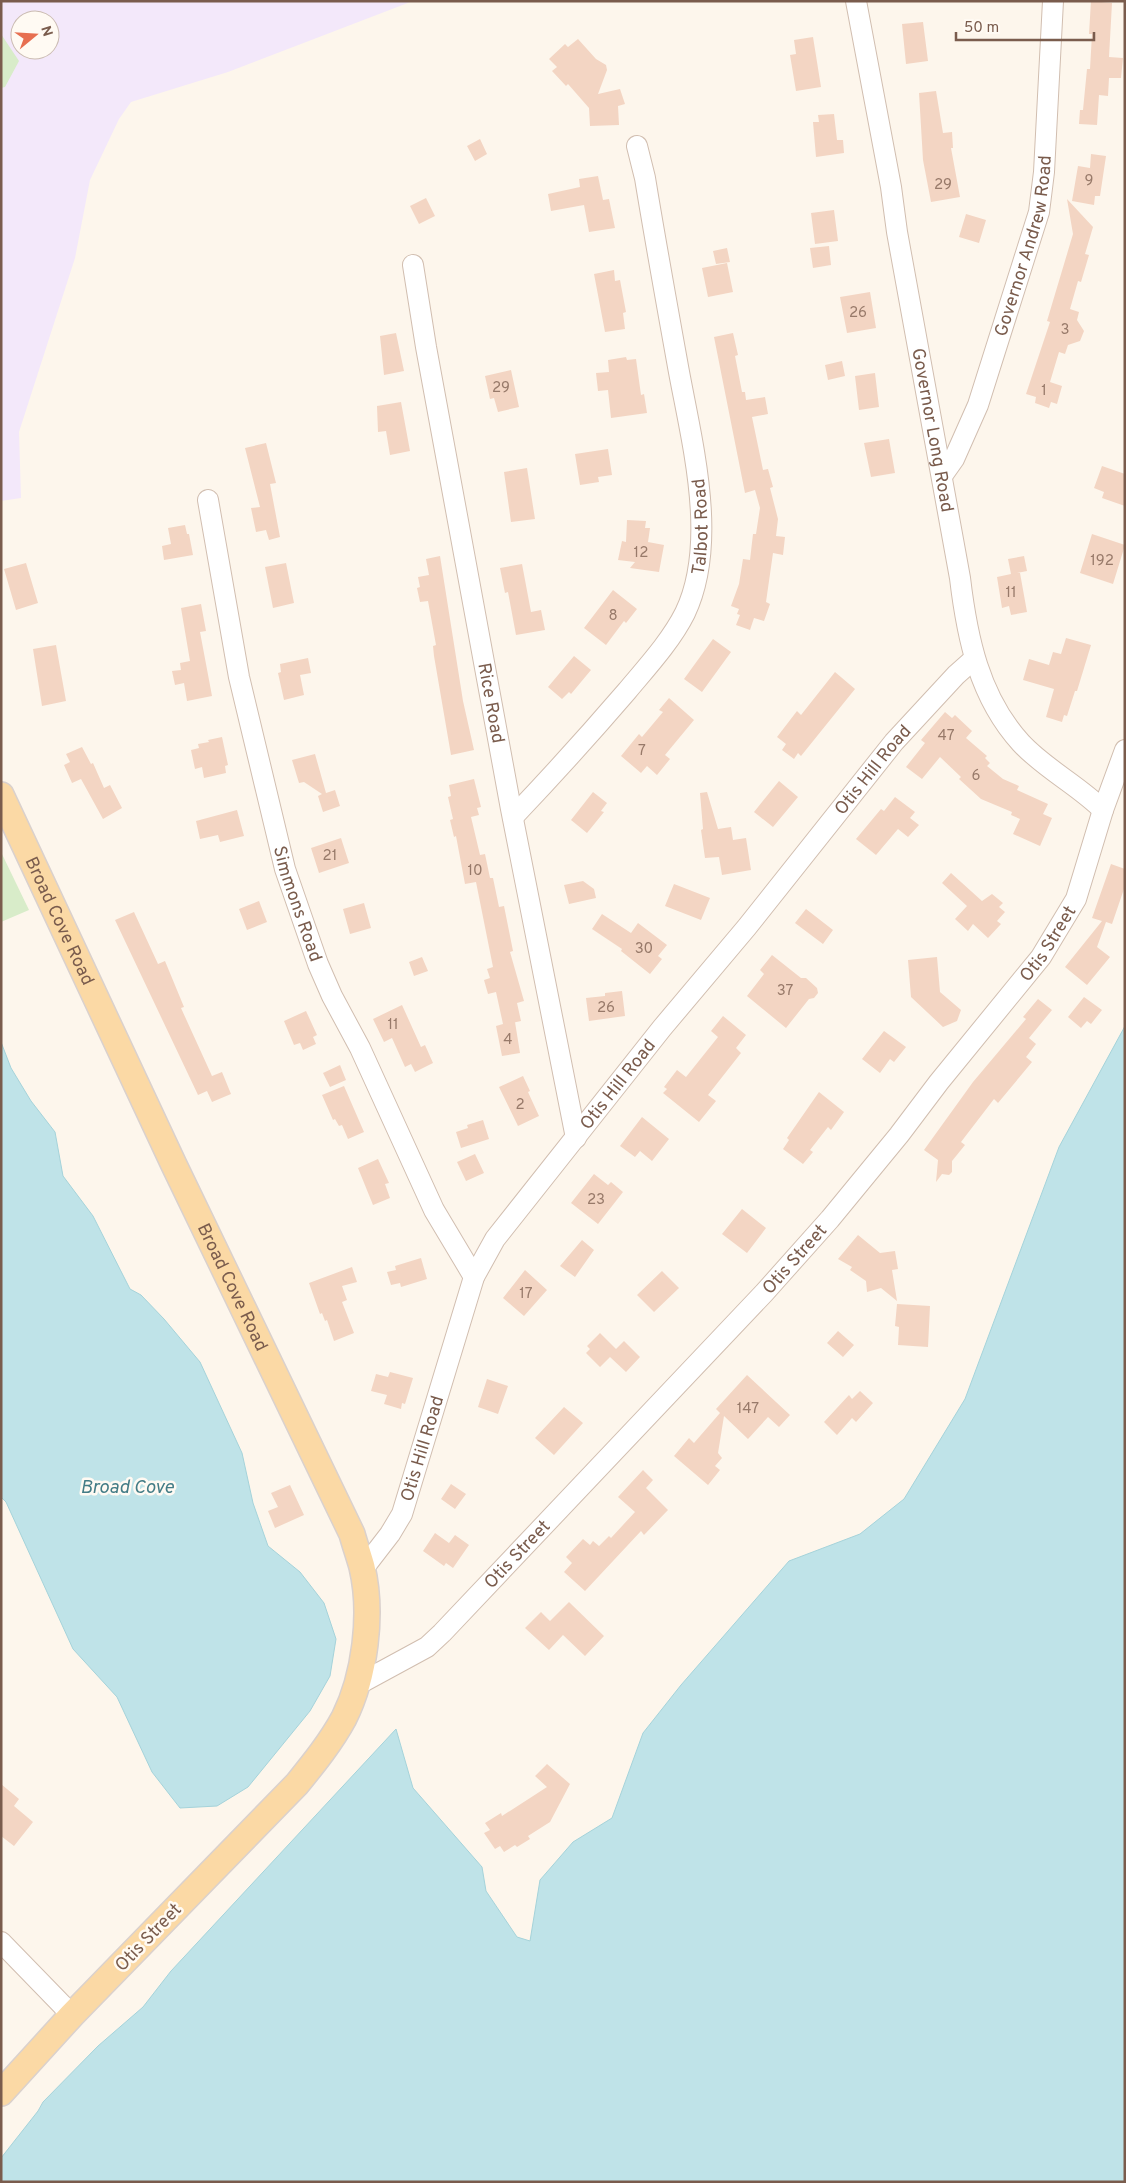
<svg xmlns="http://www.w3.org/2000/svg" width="1126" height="2183" font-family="Overpass,sans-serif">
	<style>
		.education { fill: #f3e8fa; fill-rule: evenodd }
		.green { fill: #d8ecc9 }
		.water { fill: #bfe3e8; stroke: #a5d3da }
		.building { fill: #f3d5c3 }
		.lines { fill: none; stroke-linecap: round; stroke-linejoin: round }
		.minor-casing { stroke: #d1beb0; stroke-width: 22 }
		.major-casing { stroke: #dad1cd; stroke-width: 28 }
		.minor { stroke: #fff; stroke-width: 20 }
		.major { stroke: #fbd9a5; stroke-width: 25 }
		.labels { text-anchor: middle; stroke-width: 5; stroke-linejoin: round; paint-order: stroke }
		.number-label { font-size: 15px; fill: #987a6a }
		.street-label { font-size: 18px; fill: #7a5c4d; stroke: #fffaf3 }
		.water-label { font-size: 19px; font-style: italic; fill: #437c86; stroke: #fffaf3 }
	</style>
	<rect width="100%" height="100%" fill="#fdf6ec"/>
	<!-- education -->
	<path class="education" d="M1,1H413L228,72L131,102L119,119L90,180L75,258L19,432L21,498L1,501ZM20,20H50V50H20Z"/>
	<!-- green -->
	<path class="green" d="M1,34L19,61L5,87L1,88Z
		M1,852L29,910L1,922Z"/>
	<!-- water -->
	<path class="water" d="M1125,1026V2182H1V2158L38,2111L43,2102L98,2046L143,2007L171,1971L396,1729L413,1788L482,1867L486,1891L517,1937L530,1941L540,1880L573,1842L612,1818L643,1733L681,1685L789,1561L860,1534L904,1499L965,1399L1059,1147Z
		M1,1042L11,1068L31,1101L55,1132L63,1176L93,1216L130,1289L141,1295L164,1319L200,1362L242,1453L253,1503L268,1546L300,1572L324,1603L336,1639L330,1676L310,1711L248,1787L217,1806L180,1808L152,1772L117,1697L73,1649L6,1502L1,1497Z"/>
	<!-- building -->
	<path class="building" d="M1091,1L1112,3L1109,57L1123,58L1121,78H1109L1108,96L1099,95L1097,125L1079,124L1080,110H1083L1087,69H1090L1092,34H1089Z
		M923,22L928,61L906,64L902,24Z
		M813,37L821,87L796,91L790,55L796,54L794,40Z
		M578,39L596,59L606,65L607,70L598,94L620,89L625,104L618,106L619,125L590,126L589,108L568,84L566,86L552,71L557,67L549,59L565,44L568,47Z
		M936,91L943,133L952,132L953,148H951L960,197L931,202L923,160L919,93Z
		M834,114L837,140H843L844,153L816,157L813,122H819L818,115Z
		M480,139L487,154L475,161L467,146Z
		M1091,154L1106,156L1100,196H1095L1094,205L1072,201L1078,166L1090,168Z
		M598,176L603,200L609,199L615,228L589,232L584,205L551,211L548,194L580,187L579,179Z
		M426,198L435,216L419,224L410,206Z
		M1067,199L1093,227L1085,254L1089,255L1081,282L1078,281L1070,309L1079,312L1077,320L1084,331L1080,341L1068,345L1065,354L1059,352L1050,382L1062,386L1057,404L1051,402L1049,408L1035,403L1036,397L1026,394L1050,322L1047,321L1073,234Z
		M834,210L838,241L815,244L811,213Z
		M966,214L986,220L979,243L959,237Z
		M829,246L831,265L813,268L810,248Z
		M727,248L730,262L716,264L713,251Z
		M727,263L733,292L708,297L702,268Z
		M614,270L615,281L620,280L626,312L623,313L625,329L605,332L594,274Z
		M870,292L876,328L847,333L840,297Z
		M396,333L404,371L384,375L380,336Z
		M733,333L738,355L735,356L742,392H745L746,400L765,397L768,414L752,417L763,470L768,469L773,487L770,488L778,519L776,536L785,537L783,555L773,553L766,602L770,604L764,621L754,618L750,630L736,625L740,615L737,614L739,609L731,606L739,584L743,559L750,560L753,534H756L760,508L755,490L745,493L714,337Z
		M626,357L627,360L636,359L641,395L644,394L647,413L611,418L608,390L598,391L596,373L609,372L608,360Z
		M842,361L845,376L828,380L825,365Z
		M511,370L519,407L498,412L494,398L490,399L485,376Z
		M875,373L879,407L859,410L855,376Z
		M401,402L410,451L390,455L386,431L378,432L377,406Z
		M889,439L895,473L871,477L864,443Z
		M266,443L276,483L270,484L280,537L269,540L266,530L256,532L251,508L260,507L245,448Z
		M608,449L612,475L598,477L599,482L580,485L575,454Z
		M1102,466L1125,474V506L1102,498L1104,492L1094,488Z
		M527,468L535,519L511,522L504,472Z
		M627,520L646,521L645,528H650L648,542L664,545L659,572L630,568L635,562L618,560L622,541L626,542Z
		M185,525L187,534H189L193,555L164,560L162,546L171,544L168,528Z
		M1092,534L1125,545L1113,584L1080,573Z
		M440,556L463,701L474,750L451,755L434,656L433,646L436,645L428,601L420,602L417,588L420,587L418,577L429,575L426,559Z
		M1024,556L1027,571L1017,573H1020L1027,612L1011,615L1009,606L1002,608L997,577L1011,574L1008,559Z
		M26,563L38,603L16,610L4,569Z
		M286,563L294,603L273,608L265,567Z
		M522,564L531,612L541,610L545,630L516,635L508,592L505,593L500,568Z
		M613,590L637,609L626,623L624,621L606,645L584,628Z
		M201,604L206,631L200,632L212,696L187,701L184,683L175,685L172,671L181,670L180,663L190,661L181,608Z
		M1066,638L1091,645L1077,691H1075L1067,716L1064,715L1062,722L1046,717L1054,689L1023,680L1029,659L1049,665L1053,652L1061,654Z
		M713,639L731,652L702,692L684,679Z
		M56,645L66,701L42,706L33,649Z
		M574,656L591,670L571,694L569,692L562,699L548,687Z
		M308,658L311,673L300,675L304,695L284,700L278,673L281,672L280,664Z
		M835,672L855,689L801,756L798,753L794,759L782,750L786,744L777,737L797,711L801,715Z
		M669,698L694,720L665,755L670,759L657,775L647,766L641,773L621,756L639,734L642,737L663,712L659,710Z
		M945,712L952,718L955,715L972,731L966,738L987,756L985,758L990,763L987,766L1003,779L1019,786L1017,790L1048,804L1043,814L1052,818L1040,846L1013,834L1020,819L1011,815L1012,812L981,799L959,779L961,777L940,757L922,779L906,767L925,743L921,740Z
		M222,737L228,765L225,766L226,773L204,778L202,767L195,769L191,750L199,748L198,744L209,742L208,740Z
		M82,747L91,764L93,763L104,788L110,785L122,808L103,819L81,779L72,783L64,765L70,762L66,754Z
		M315,754L326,793L335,790L340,806L323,812L318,796L322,794L304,782L299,783L292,760Z
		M474,779L481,807L477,808L479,815L471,817L480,855L485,854L490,878H493L499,907L504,906L513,951L510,952L524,1001L517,1003L521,1021L512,1023L515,1022L520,1053L502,1056L496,1026L503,1024L496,992L488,994L484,980L490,978L487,969L493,967L476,882L465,884L456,836L454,837L450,820L453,819L448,797L451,796L449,785Z
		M779,781L798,797L773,827L754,812Z
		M593,792L607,803L601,811L604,812L587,833L571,820Z
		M707,792L718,829L731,827L733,840L746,838L751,870L722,875L719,857L705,858L701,830L703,829L700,793Z
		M895,797L915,812L910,818L919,825L908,837L898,829L876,855L856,839L881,809L884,811Z
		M237,810L244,836L220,842L218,835L200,839L196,821Z
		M341,838L349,863L319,873L311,848Z
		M1111,864L1125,869V886L1112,924L1106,922L1097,947L1110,957L1087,985L1065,967L1102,921L1092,918Z
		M951,873L982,901L992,894L1003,903L999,907L1005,912L997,921L1001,924L988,938L973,924L968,931L955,919L967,906L942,883Z
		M583,881L594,889L596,898L569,904L564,885Z
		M674,884L710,898L701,920L665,906Z
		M259,901L267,922L247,930L239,909Z
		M364,903L371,928L350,934L343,909Z
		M806,909L833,930L823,944L795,923Z
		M134,912L158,964L165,961L184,1007L181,1008L212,1076L222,1072L231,1094L212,1102L207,1091L198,1095L115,920Z
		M602,914L631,933L638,923L667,945L658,956L662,959L650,974L621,951L622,949L592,929Z
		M772,955L801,978H806L817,988L818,993L814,998L809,999L786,1028L747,996L764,974L760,970Z
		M422,957L428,971L414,976L409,962Z
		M937,957L940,992L961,1010L957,1021L943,1027L911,997L908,960Z
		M622,991L625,1016L589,1021L586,998L605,996V993Z
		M1084,997L1102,1010L1091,1024L1087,1021L1081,1028L1068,1017Z
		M1038,999L1052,1010L1029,1038L1036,1044L1026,1057L1032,1062L998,1103L994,1099L961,1142L965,1145L952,1161V1172L949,1175L942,1174L936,1182L938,1160L924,1150L973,1082L1026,1019L1023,1017Z
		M402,1005L421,1047L425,1045L433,1063L415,1072L411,1064L405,1067L392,1038L384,1042L373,1019Z
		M306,1011L317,1035L313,1037L316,1044L303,1050L300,1043L294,1045L284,1021Z
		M723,1016L746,1035L736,1048L741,1053L708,1095L716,1101L699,1122L663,1093L667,1089L664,1087L677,1070L686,1077L718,1037L711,1031Z
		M884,1031L906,1047L894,1062L890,1059L880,1073L862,1059Z
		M340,1065L346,1080L330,1087L323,1073Z
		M523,1076L530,1091L528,1092L539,1116L518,1126L499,1087Z
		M344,1086L364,1132L348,1139L342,1125L339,1126L335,1119L333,1120L322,1095Z
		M819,1092L844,1112L831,1130L828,1127L810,1150L813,1152L803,1164L783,1149L789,1140L787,1138Z
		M642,1117L669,1139L652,1161L640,1151L635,1157L620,1146Z
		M483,1120L489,1139L461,1148L456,1132L468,1128L467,1125Z
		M475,1154L484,1173L466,1181L457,1162Z
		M378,1159L389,1183L385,1184L390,1198L373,1205L358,1168Z
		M594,1174L608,1185L611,1182L623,1192L598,1224L571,1203Z
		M742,1209L766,1228L747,1253L722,1234Z
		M858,1235L880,1253L895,1251L898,1269L892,1270L897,1301L881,1288L867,1292L866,1281L850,1270L852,1267L838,1259Z
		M582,1240L594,1250L575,1277L560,1266Z
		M421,1258L427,1279L401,1287L400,1283L391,1285L387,1272L396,1270L395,1266Z
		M352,1267L357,1282L342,1286L347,1300L342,1302L354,1333L334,1341L327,1320L325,1321L322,1313L320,1314L309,1283Z
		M525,1270L547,1290L524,1316L503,1298Z
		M662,1271L679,1288L654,1312L637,1295Z
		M897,1304L930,1306L928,1347L898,1345L899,1327L895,1326Z
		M838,1331L854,1345L843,1357L827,1343Z
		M600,1333L616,1349L624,1341L640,1357L626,1372L610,1357L600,1367L586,1353L590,1349L587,1346Z
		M390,1372L413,1378L405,1404L402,1403L401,1409L384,1404L387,1395L371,1391L376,1374L388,1377Z
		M747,1375L790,1415L779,1427L768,1417L748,1439L724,1416L718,1453L722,1458L715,1466L720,1470L708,1485L674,1456L689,1438L694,1443L720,1413L716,1409Z
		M487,1379L508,1386L498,1414L478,1407Z
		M860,1391L873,1403L856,1422L852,1418L837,1435L824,1422L849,1395L852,1399Z
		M564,1407L583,1423L554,1455L535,1438Z
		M643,1470L653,1480L646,1488L668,1510L644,1535L641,1531L585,1591L564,1572L572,1563L566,1557L583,1539L590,1545L593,1541L599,1546L609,1536L611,1538L635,1512L618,1497Z
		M451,1484L466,1494L455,1509L441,1499Z
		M290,1485L304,1515L275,1528L268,1511L278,1507L271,1493Z
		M435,1533L449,1543L455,1535L469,1545L453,1568L446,1563L444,1566L423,1551Z
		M569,1602L604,1636L585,1656L563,1635L549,1650L525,1628L541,1612L550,1621Z
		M547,1764L570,1784L550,1822L528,1836L530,1839L517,1847L515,1845L504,1852L500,1846L495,1849L484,1833L490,1830L485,1823L501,1813L502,1816L547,1787L535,1776Z
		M1,1784L19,1799L14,1806L33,1822L14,1846L1,1836Z"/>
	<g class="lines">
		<!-- minor casing -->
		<g class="minor-casing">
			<g id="minor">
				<path id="s1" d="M856,1L891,187L897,232L960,578C967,637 979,697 1021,743C1045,769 1078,785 1103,810"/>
				<path id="s2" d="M413,265L426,347L511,809L576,1138"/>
				<path id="s3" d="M942,476L954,459L978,405L1039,212L1044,172L1053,1"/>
				<path id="s4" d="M208,500L239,677L285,869L318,964L332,996L360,1048L434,1210L474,1277"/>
				<path id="s5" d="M513,817C552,776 590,734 627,691C647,667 671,641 685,613C720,540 690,436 677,361C666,300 655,239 645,178L637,146"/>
				<path id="s6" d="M363,1569L390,1534L402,1514L474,1277L495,1239L662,1028L747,927L894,742L956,675L974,659"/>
				<path id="s7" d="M357,1685L427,1647L442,1633L764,1293L830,1219L899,1135L939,1082L1041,957L1076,899L1103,810L1125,750"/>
				<path d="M1,1942L72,2015"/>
			</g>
		</g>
		<!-- major casing -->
		<g class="major-casing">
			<g id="major">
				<path id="s8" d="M1,795L174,1165L352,1534C355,1545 359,1556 362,1567C373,1614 365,1676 344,1718C331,1742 314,1763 297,1784L72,2015L1,2093"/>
			</g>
		</g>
		<!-- minor -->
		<use href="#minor" class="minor"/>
		<!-- major -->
		<use href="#major" class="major"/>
	</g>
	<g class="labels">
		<!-- number labels -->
		<g class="number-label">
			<text x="1089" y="185">9</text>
			<text x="943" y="189">29</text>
			<text x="858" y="317">26</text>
			<text x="1065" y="334">3</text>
			<text x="501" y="392">29</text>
			<text x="1044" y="395">1</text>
			<text x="641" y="557">12</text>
			<text x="1102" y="565">192</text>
			<text x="1011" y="597">11</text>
			<text x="613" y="620">8</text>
			<text x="946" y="740">47</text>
			<text x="642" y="755">7</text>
			<text x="976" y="780">6</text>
			<text x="330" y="860">21</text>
			<text x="475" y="875">10</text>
			<text x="644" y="953">30</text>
			<text x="785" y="995">37</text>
			<text x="606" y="1012">26</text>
			<text x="393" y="1029">11</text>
			<text x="508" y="1044">4</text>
			<text x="520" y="1109">2</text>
			<text x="596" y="1204">23</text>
			<text x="526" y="1298">17</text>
			<text x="748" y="1413">147</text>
		</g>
		<!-- street labels -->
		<g class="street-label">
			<text dy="6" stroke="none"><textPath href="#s3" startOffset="246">Governor Andrew Road</textPath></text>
			<text dy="6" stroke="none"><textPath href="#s1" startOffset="436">Governor Long Road</textPath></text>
			<text dy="6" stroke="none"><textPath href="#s5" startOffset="356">Talbot Road</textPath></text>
			<text dy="6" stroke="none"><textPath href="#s2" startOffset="445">Rice Road</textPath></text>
			<text dy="6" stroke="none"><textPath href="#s6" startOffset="961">Otis Hill Road</textPath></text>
			<text dy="6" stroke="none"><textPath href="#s4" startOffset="414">Simmons Road</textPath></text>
			<text dy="6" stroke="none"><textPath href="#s8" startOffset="139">Broad Cove Road</textPath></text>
			<text dy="6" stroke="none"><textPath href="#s7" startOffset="1019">Otis Street</textPath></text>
			<text dy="6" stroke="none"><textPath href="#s6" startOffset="556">Otis Hill Road</textPath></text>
			<text dy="6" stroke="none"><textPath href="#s7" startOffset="614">Otis Street</textPath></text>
			<text dy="6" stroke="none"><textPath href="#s8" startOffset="544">Broad Cove Road</textPath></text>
			<text dy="6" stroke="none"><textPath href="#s6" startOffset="136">Otis Hill Road</textPath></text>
			<text dy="6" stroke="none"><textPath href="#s7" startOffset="209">Otis Street</textPath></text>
			<text transform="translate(148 1937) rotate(-46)" y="6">Otis Street</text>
		</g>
		<!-- water labels -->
		<g class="water-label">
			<text x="127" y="1493">Broad Cove</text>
		</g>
	</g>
	<!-- border -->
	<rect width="1126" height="2183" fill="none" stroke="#7a5c4d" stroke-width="5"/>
	<!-- north arrow -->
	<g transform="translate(35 35) rotate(72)"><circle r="24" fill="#fffaf3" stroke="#cabbb1"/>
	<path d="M0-4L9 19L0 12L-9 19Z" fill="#e76f51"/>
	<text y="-8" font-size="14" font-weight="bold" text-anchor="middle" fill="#7a5c4d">N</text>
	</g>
	<!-- scale -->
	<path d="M956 32v8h138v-8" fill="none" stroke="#7a5c4d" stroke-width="2.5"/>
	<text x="964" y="32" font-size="15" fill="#7a5c4d" stroke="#fffaf3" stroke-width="4" paint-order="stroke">50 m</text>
</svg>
